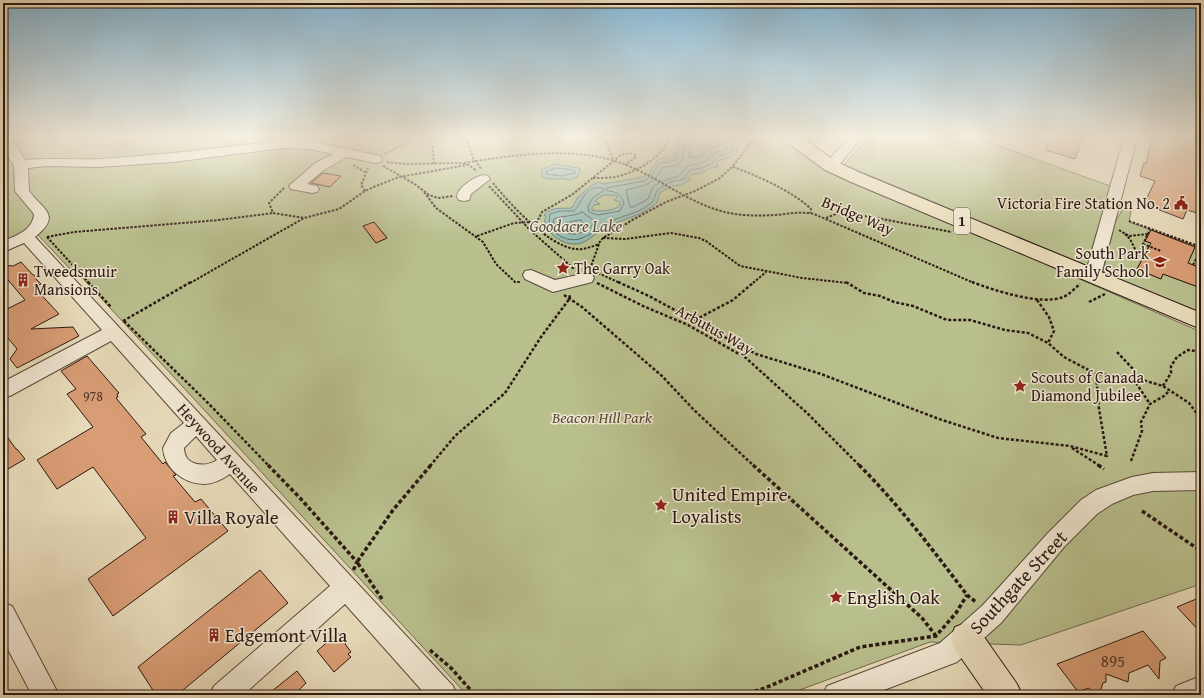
<svg xmlns="http://www.w3.org/2000/svg" width="1204" height="698" font-family="'Gentium Book Plus',serif">
	<style>
		.green { fill: #b9c08e; stroke: #726c50 }
		.water { fill: #97bbb3; stroke: #6c7a73; fill-rule: evenodd }
		.lines { fill: none; stroke-linecap: round; stroke-linejoin: round }
		.shore { stroke: #616a62; stroke-width: 1 }
		.building { fill: #da9e76; stroke: #2b1812 }
		.minor-casing { stroke: #5a493c; stroke-width: 2 }
		.major-casing { stroke: #2b1812; stroke-width: 2 }
		.path-far2 { stroke: #2b1812; stroke-width: 2; stroke-dasharray: 2.5 1.5; stroke-linecap: butt }
		.path-far1 { stroke: #2b1812; stroke-width: 2.5; stroke-dasharray: 3 2; stroke-linecap: butt }
		.path { stroke: #2b1812; stroke-width: 3.5; stroke-dasharray: 4 2.5; stroke-linecap: butt }
		.minor { fill: #f1e8d3; fill-rule: evenodd }
		.major { fill: #e9dcbb; fill-rule: evenodd }
		.labels { text-anchor: middle; stroke-width: 3; stroke-linejoin: round; paint-order: stroke }
		.number-label { font-size: 14px; fill: #573a2b }
		.shield { fill: #f1e8d3; stroke: #66564c; stroke-width: 1 }
		.shield-label { font-size: 15px; font-weight: bold; fill: #2b1812 }
		.poi-label { font-size: 16px; fill: #2b1812; stroke: #f1e8d3; text-anchor: start }
		.street-label { font-size: 16px; fill: #2b1812; stroke: #f1e8d3 }
		.park-label { font-size: 16px; font-style: italic; fill: #564a37; stroke: #f1e8d3 }
		.water-label { font-size: 17px; font-style: italic; fill: #51514a; stroke: #f1e8d3 }
		.near-number-label { font-size: 17px; fill: #573a2b }
		.near-poi-label { font-size: 19px; fill: #2b1812; stroke: #f1e8d3; text-anchor: start }
		.near-street-label { font-size: 19px; fill: #2b1812; stroke: #f1e8d3 }
	</style>
	<rect width="100%" height="100%" fill="#e9dcbb"/>
	<filter id="stains"><feTurbulence type="fractalNoise" baseFrequency=".005" numOctaves="4"/><feColorMatrix values="0 0 0 0 .2 0 0 0 0 .09 0 0 0 0 .02 0 0 0 .5 -.17"/></filter>
	<radialGradient id="worn" r=".72"><stop offset=".6" stop-color="#630" stop-opacity="0"/><stop offset="1" stop-color="#630" stop-opacity=".3"/></radialGradient>
	<!-- green -->
	<path class="green" d="M3,138H784L1050,266L1201,332V584L1021,645L930,642L786,695H467L76,271H72L36,233L3,242Z
		M868,138H977L1113,187L1088,266L844,165L856,150L862,146Z
		M1126,204H1132L1129,222L1201,248V268L1188,263L1195,247L1151,230L1145,241L1163,247L1160,252L1148,247L1137,269L1161,279L1163,274L1200,288L1198,293L1201,295V316L1109,276L1103,271L1115,222Z"/>
	<!-- water -->
	<path class="water" d="M678,138H750L737,143L738,146L736,154L718,161L717,163L718,167H712L702,173L692,174L689,177L690,180L681,185L672,186L659,193C659,198 658,203 653,206C638,217 619,220 603,229C594,234 587,243 577,244C567,245 556,239 550,232C545,226 543,223 546,216L544,215C553,206 561,209 572,208L578,197L592,185L598,182L604,184L616,182L642,177L649,174L658,159L669,158L674,156L672,150L678,142ZM603,195H615L618,197L614,200L620,202V205C615,211 599,212 592,210V207L594,205L600,204L595,201Z
		M555,164L579,168L581,170L577,177L571,180C560,177 552,181 542,177L541,170Z"/>
	<g class="lines">
		<!-- shore -->
		<path class="shore" d="M682,138C681,146 677,150 677,158L670,162L660,163L651,176L644,181L606,188L607,191C616,191 621,194 624,203L620,211L598,215L589,212L588,206L593,198L604,190L603,188C584,185 583,202 574,211H560L550,214C545,230 564,243 579,239C588,237 597,229 605,224C619,216 638,214 650,204C655,200 655,195 657,190L670,182L684,179L690,170L702,168L713,163L717,157L732,152L733,142L736,138
			M687,138L683,152V158L680,163L675,166L663,167C652,186 646,185 626,190L630,207H633L648,199L653,187L660,182L679,176L687,166L701,163L709,159L714,153L727,149L729,138
			M693,138L689,154V157C698,160 702,154 709,149C712,147 717,146 721,145L723,138
			M556,168L574,170L575,173L561,176L546,174L547,171Z
			M582,212L596,222C580,237 569,239 553,222L554,219C564,215 573,217 582,212Z
			M581,220L583,224L577,229L566,226L567,223Z"/>
	</g>
	<!-- building -->
	<path class="building" d="M1050,138H1083L1075,159L1045,150Z
		M1152,138H1201V204L1197,213L1187,210L1183,219L1144,204L1155,181L1140,176L1144,163H1146Z
		M323,173L341,176L330,187L311,183Z
		M374,222L387,238L376,243L363,226Z
		M1151,230L1195,247L1188,263L1201,268V288L1163,274L1161,279L1137,269L1151,243L1145,241Z
		M21,262L32,274L35,276L36,279L41,284L34,287L59,314L31,329L73,327L79,336L17,368L10,359L17,349L3,332V311L25,300L3,274V265L13,266Z
		M87,356L119,393L117,394L118,397L116,398L146,434L141,437L163,464L165,462L176,475L173,476L195,502L201,499L228,531L113,616L88,579L146,538L93,467L57,489L37,460L93,427L67,394L76,389L61,371Z
		M3,431L16,449H17L25,459L3,472Z
		M260,570L288,603L177,695H156L138,667Z
		M1201,597V633L1177,607Z
		M1143,631L1166,658L1160,661L1159,679L1148,665L1129,673L1128,682L1106,674V682L1103,683L1099,695H1095L1089,688L1078,692L1057,664Z
		M338,633L346,643L345,644L351,652L348,654L351,657L334,672L317,651Z
		M297,671L306,683L294,695H267Z"/>
	<g class="lines">
		<!-- minor casing -->
		<g class="minor-casing">
			<path id="minor" d="M848,138H861L836,169H826L824,166L826,163Z
				M1124,138H1137L1101,275L1099,279L1093,280L1087,279L1085,275Z
				M283,140L310,141L380,156L382,159L380,162L375,163L347,157L324,170L307,184L317,186L319,189L317,192L312,193L291,189L289,186L314,164L333,154L310,149L283,148L173,162L98,167L47,166L28,168L29,191C42,209 63,215 35,237L453,686L457,695H426L345,604L243,695H210L214,686L330,586L230,474C223,479 213,484 204,484C184,484 164,468 163,448L171,433L184,423L111,341L10,396L3,398V382L102,330L24,243L3,252V241C16,236 33,230 34,214L15,191L14,166L3,149V141L13,142L25,160C51,158 76,160 101,159C162,155 222,148 283,140ZM196,436L217,460C205,468 184,466 184,448Z
				M483,175L488,176L490,179L471,194L469,200L464,201L459,200L457,197C457,188 474,177 483,175Z
				M531,270L555,280L586,273L592,274L594,278L592,282L553,292L525,279L523,275L525,271Z
				M1201,472V490L1153,491L1133,495L1112,504L1097,514L1064,547L1001,623L957,662L871,695H823L827,686L940,643L983,605L1048,533L1081,500L1096,490L1132,477L1153,473Z
				M3,603L12,606L59,695H32L3,640Z
				M1201,676V695H1172L1176,686Z"/>
		</g>
		<!-- major casing -->
		<g class="major-casing">
			<path id="major" d="M783,138H802L837,162L863,174L1201,313V329L851,182L825,170L785,141Z
				M966,623L977,627L1017,684L1022,695H987L955,649L951,638L955,627Z"/>
		</g>
		<!-- path-far2 -->
		<path class="path-far2" d="M432,138L434,164
			M466,138L473,158L482,170
			M605,138L613,160
			M385,154L415,138
			M387,162L405,164L461,163L469,165L477,171
			M464,163C513,155 578,145 626,165C659,178 686,201 721,211C738,216 757,216 775,215C788,214 801,211 814,214L974,283
			M353,165L365,172
			M383,166L416,185L429,195L438,198L453,196
			M733,167C756,175 794,192 811,209L810,213
			M593,178C600,178 608,178 615,177C634,173 663,158 669,138
			M493,183C510,204 547,245 575,249C583,250 591,247 599,244L590,269
			M489,186L530,230L574,269
			M284,188L269,203L273,213L304,218
			M365,191L361,185L368,168
			M424,192L436,208L483,242L496,264L515,282H521
			M826,218L836,214L860,215L952,232
			M1129,221L1201,247
			M538,228L537,222L542,212L573,194L621,155L629,153L635,155L636,157L625,165
			M1119,230L1129,236L1148,234
			M1125,234L1130,239L1138,255L1150,229
			M477,236L514,223L531,222
			M47,237L89,283
			M47,237L74,232L219,220L273,213
			M603,238L625,239L671,233L699,238L706,241L740,266L802,278L848,283
			M599,243L603,238L634,219L666,202L695,191L720,178L732,167L755,138
			M1143,244L1161,251
			M1193,265L1201,249
			M598,273L620,283
			M190,283L304,218L339,209L365,191L376,186L399,177L467,165
			M753,283L766,272"/>
		<!-- path-far1 -->
		<path class="path-far1" d="M88,282L111,307
			M618,282L649,296L756,354L821,374L939,419L998,438L1070,446L1107,456L1099,409L1096,374
			M846,282L864,293L880,296L894,302L913,306L947,320H970L1005,330L1028,333L1048,343L1064,357L1096,374L1132,377L1163,386L1189,403L1201,419
			M972,282C993,290 1041,306 1063,297C1069,295 1075,288 1080,284
			M597,283L643,306L688,325L746,358L808,414L860,466
			M564,295L582,307L662,376L694,410L754,466
			M1037,300L1049,317L1054,331L1048,343
			M1089,302L1105,294
			M695,320L733,300L754,282
			M123,321L191,282
			M124,321L209,404L269,466
			M1117,352L1134,370L1135,373L1132,377L1150,404
			M1163,386L1171,373V366L1177,357L1188,350L1201,352
			M1072,448L1100,466
			M1131,461L1142,431L1141,422L1150,404L1164,396L1169,391
			M430,466L455,436L505,393L541,337L570,298L569,294"/>
		<!-- path -->
		<path class="path" d="M268,465L300,498L357,562L353,571
			M753,465L922,618L936,636
			M859,465C899,505 933,550 967,595L977,603
			M1098,465L1104,469
			M1142,511L1201,551
			M382,599L357,562L393,510L431,465
			M430,650L451,668L475,695
			M742,695L765,688L860,647L936,636L956,613L967,595"/>
		<!-- minor -->
		<use href="#minor" class="minor"/>
		<!-- major -->
		<use href="#major" class="major"/>
	</g>
	<!-- sky -->
	<linearGradient id="sky" x2="0" y2="1"><stop stop-color="#87b7d3"/><stop offset="0.58" stop-color="#f5efe0"/><stop offset="1" stop-color="#f5efe0" stop-opacity="0"/></linearGradient>
	<rect width="1204" height="236" fill="url(#sky)"/>
	<!-- icons -->
	<defs>
		<g id="civic-bare" transform="scale(1.08)"><path d="M-.6-6.5H3V-4.5H.6V-3L4-1V1h2V6H-6V1h2V-1L-.6-3ZM-1.2 2.5V6h2.4V2.5Z" fill="#8f2418" stroke="#f1e8d3" stroke-width="2.5" paint-order="stroke"/></g>
		<g id="school-bare" transform="scale(1.08)"><path d="M0-5L7-2L0 1L-7-2ZM-4 1L0 2.5L4 1V4Q0 6-4 4Z" fill="#8f2418" stroke="#f1e8d3" stroke-width="2.5" paint-order="stroke"/></g>
		<g id="sight-bare" transform="scale(1.08)"><path d="M0-6L1.8-2.2L6-1.7L2.9 1.2L3.7 5.4L0 3.3L-3.7 5.4L-2.9 1.2L-6-1.7L-1.8-2.2Z" fill="#8f2418" stroke="#f1e8d3" stroke-width="2.5" paint-order="stroke"/></g>
		<g id="building-bare" transform="scale(1.08)"><path d="M-4-6H4V6H1V3H-1V6H-4ZM-2.5-4.3h1.7v1.8h-1.7ZM.8-4.3h1.7v1.8H.8ZM-2.5-1h1.7V.8h-1.7ZM.8-1h1.7V.8H.8Z" fill="#8f2418" stroke="#f1e8d3" stroke-width="2.5" paint-order="stroke"/></g>
	</defs>
	<g fill-rule="evenodd">
		<use href="#civic-bare" x="1181" y="203"/>
		<use href="#school-bare" x="1160" y="262"/>
		<use href="#sight-bare" x="563" y="268"/>
		<use href="#building-bare" x="23" y="280"/>
		<use href="#sight-bare" x="1020" y="386"/>
		<use href="#sight-bare" x="661" y="505"/>
		<use href="#building-bare" x="173" y="517"/>
		<use href="#sight-bare" x="836" y="597"/>
		<use href="#building-bare" x="214" y="635"/>
	</g>
	<g class="labels">
		<!-- number labels -->
		<g class="number-label">
			<text x="93" y="401">978</text>
		</g>
		<!-- shield labels -->
		<rect class="shield" x="954" y="208" width="16" height="26" rx="3"/>
		<g class="shield-label">
			<text x="962" y="226">1</text>
		</g>
		<!-- poi labels -->
		<g class="poi-label">
			<text x="1170" y="209" text-anchor="end">Victoria Fire Station No. 2</text>
			<text x="1149" y="259" text-anchor="end">South Park<tspan x="1149" dy="18">Family School</tspan></text>
			<text x="574" y="274">The Garry Oak</text>
			<text x="34" y="277">Tweedsmuir<tspan x="34" dy="18">Mansions</tspan></text>
			<text x="1031" y="383">Scouts of Canada<tspan x="1031" dy="18">Diamond Jubilee</tspan></text>
		</g>
		<!-- street labels -->
		<g class="street-label">
			<text transform="translate(858 215) rotate(23)" y="6">Bridge Way</text>
			<text transform="translate(715 329) rotate(29)" y="6">Arbutus Way</text>
			<text transform="translate(219 448) rotate(48)" y="6">Heywood Avenue</text>
		</g>
		<!-- park labels -->
		<g class="park-label">
			<text x="602" y="423">Beacon Hill Park</text>
		</g>
		<!-- water labels -->
		<g class="water-label">
			<text x="576" y="232">Goodacre Lake</text>
		</g>
		<!-- near-number labels -->
		<g class="near-number-label">
			<text x="1113" y="667">895</text>
		</g>
		<!-- near-poi labels -->
		<g class="near-poi-label">
			<text x="672" y="501">United Empire<tspan x="672" dy="22">Loyalists</tspan></text>
			<text x="184" y="524">Villa Royale</text>
			<text x="847" y="604">English Oak</text>
			<text x="225" y="642">Edgemont Villa</text>
		</g>
		<!-- near-street labels -->
		<g class="near-street-label">
			<text transform="translate(1018 582) rotate(-47)" y="7">Southgate Street</text>
		</g>
	</g>
	<!-- margin -->
	<rect width="1204" height="698" fill="none" stroke="#e9dcbb" stroke-width="16"/>
	<rect x="4" y="4" width="1196" height="690" fill="none" stroke="#2b1812" stroke-width="2"/>
	<rect x="8" y="8" width="1188" height="682" fill="none" stroke="#2b1812"/>
	<rect width="100%" height="100%" filter="url(#stains)"/>
	<rect width="100%" height="100%" fill="url(#worn)"/>
</svg>
